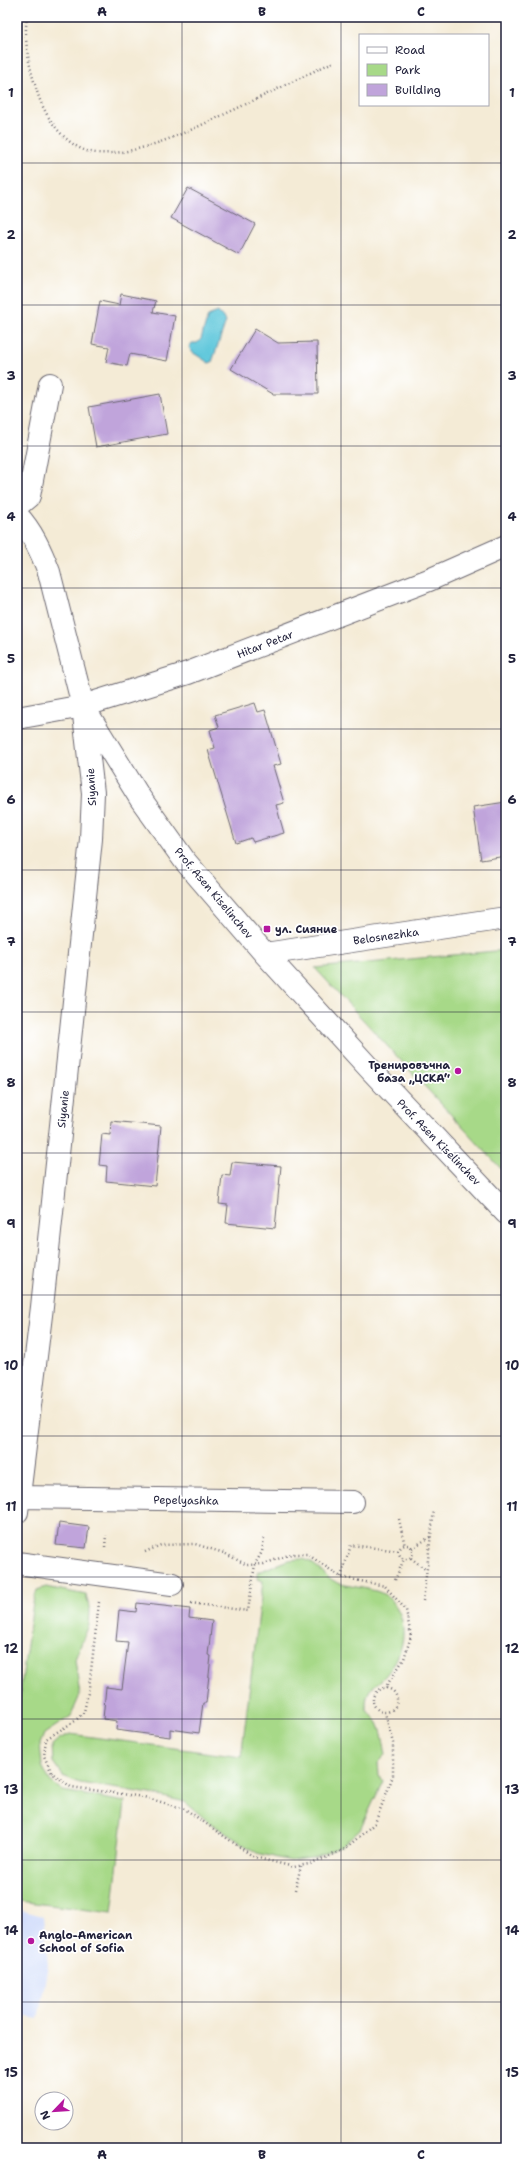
<svg xmlns="http://www.w3.org/2000/svg" width="523" height="2165" font-family="'Shantell Sans',sans-serif">
	<style>
		.built { fill: #cedafa }
		.green { fill: #a7d988; stroke: #647e62 }
		.water { fill: #5fc7db; stroke: #40748b }
		.building { fill: #c0a4db }
		.lines { fill: none; stroke-linecap: round; stroke-linejoin: round }
		.minor-casing { stroke: #6c6871; stroke-width: 24 }
		.path { stroke: #6c6871; stroke-width: 2.5; stroke-dasharray: 1 3; stroke-linecap: butt }
		.minor { stroke: #fff; stroke-width: 22 }
		.grid { fill: none; stroke: #22223b; stroke-width: 1; stroke-opacity: 0.55 }
		.poi-dot { fill: #b5179e; stroke: #fff; stroke-width: 1.5 }
		.labels { text-anchor: middle; stroke-width: 3.5; stroke-linejoin: round; paint-order: stroke }
		.street-label { font-size: 11px; fill: #22223b; stroke: #fff }
		.poi-label { font-size: 11px; font-weight: bold; fill: #22223b; stroke: #fff; text-anchor: start }
		.neatline { fill: none; stroke: #22223b; stroke-width: 1.5 }
		.grid-label { font-size: 13px; text-anchor: middle; font-weight: bold; fill: #22223b }
	</style>
	<rect width="100%" height="100%" fill="#fff"/>
	<filter id="ink" filterUnits="userSpaceOnUse"><feTurbulence type="fractalNoise" baseFrequency=".025" numOctaves="2"/><feDisplacementMap in="SourceGraphic" scale="8" xChannelSelector="R" yChannelSelector="G"/><feConvolveMatrix kernelMatrix="1 2 1 2 8 2 1 2 1" color-interpolation-filters="sRGB"/></filter>
	<filter id="wash" filterUnits="userSpaceOnUse"><feTurbulence type="fractalNoise" baseFrequency=".012" numOctaves="4" result="noise"/><feDisplacementMap in="SourceGraphic" scale="16" xChannelSelector="R" yChannelSelector="G"/><feGaussianBlur stdDeviation="0.9" result="paint"/><feColorMatrix in="noise" values="0 0 0 0 0 0 0 0 0 0 0 0 0 0 0 0 0 1.4 0 .05"/><feComposite in="paint" operator="in"/></filter>
	<g filter="url(#wash)">
		<rect width="100%" height="100%" fill="#f4ebd6"/>
		<!-- built -->
		<path class="built" d="M17,1909L43,1916L48,1965L38,2019L17,2015Z"/>
		<!-- green -->
		<path class="green" d="M506,950V1174L315,968Z
			M288,1560C293,1560 302,1558 306,1560C319,1565 328,1581 341,1584C352,1587 377,1589 385,1595C412,1615 406,1652 386,1675C376,1687 367,1686 366,1703C365,1713 374,1716 378,1723C383,1733 384,1745 386,1755L378,1763L379,1775L383,1781L360,1830L342,1846L317,1857L291,1861L257,1853L210,1823L185,1802L151,1794L80,1783L63,1776L53,1762L52,1745L59,1739L70,1734L241,1757L263,1581L258,1579V1572Z
			M46,1587L86,1595L90,1611L89,1625L75,1659L80,1695L71,1716L44,1734L40,1744L42,1766L50,1781L63,1791L125,1802L112,1913L19,1901L17,1895V1715L33,1603L37,1590Z"/>
		<!-- water -->
		<path class="water" d="M218,312L226,321L212,362L209,363L192,352L189,347L192,343H197L201,339L208,316Z"/>
		<g id="blocks">
			<!-- building -->
			<path class="building" d="M188,188L255,224L239,255L171,218Z
				M121,294L156,301L153,312L175,316L167,361L130,354L127,366L106,362L109,347L92,344L100,301L119,305Z
				M255,329L278,343L317,342L318,394H273L231,369Z
				M160,394L167,434L96,447L89,407Z
				M255,703L258,712L265,710L281,764L273,766L284,803L276,805L284,833L253,842L251,838L236,843L208,750L215,748L210,730L219,727L215,715Z
				M506,802V856L481,860L473,807Z
				M111,1121L161,1126L155,1186L106,1181L107,1166L99,1165L102,1134L110,1135Z
				M232,1162L281,1166L275,1228L226,1223L228,1205L219,1204L222,1175L230,1176Z
				M59,1523L89,1527L86,1548L56,1545Z
				M137,1603L190,1609L189,1618L212,1621L208,1655L211,1656L206,1703H203L199,1733L170,1729V1737L116,1730L117,1721L103,1719L106,1687L122,1689L128,1642L116,1641L119,1610L136,1612Z"/>
		</g>
	</g>
	<g filter="url(#ink)">
		<use href="#blocks" fill-opacity="0" stroke="#6c6871" stroke-width="1"/>
		<g class="lines">
			<!-- minor casing -->
			<g class="minor-casing">
				<path id="minor" d="M17,506L29,496L50,384
					M17,515C32,531 41,551 49,572L83,706L140,798L185,861L265,954L370,1069L506,1213
					M17,718L83,706L188,673L429,580L506,546
					M265,954L506,918
					M17,1500L19,1497L353,1502
					M17,1512L42,1307L91,839L93,793L84,715
					M17,1563L172,1584"/>
			</g>
			<!-- path -->
			<path class="path" d="M27,17C23,44 31,75 40,100C49,123 70,151 97,153C141,157 201,125 240,107C271,92 302,77 333,62
				M399,1519L405,1546
				M399 1552a7 7 0 1 1 14 0a7 7 0 1 1-14 0Z
				M105,1547L106,1535
				M412,1548L430,1537
				M145,1552L161,1545L195,1544L224,1553L247,1565L264,1564L291,1554H307L341,1577L385,1586L406,1610L411,1636L404,1659L385,1688
				M411,1558L426,1570
				M341,1577L351,1545L400,1551
				M395,1580L404,1559
				M423,1601L434,1510
				M99,1602L89,1688L84,1712L75,1721L46,1739L44,1756L52,1773L71,1787L144,1797L185,1809L254,1857L294,1867L314,1863L345,1849L375,1823L393,1776V1743L385,1713
				M191,1603L248,1611L255,1564L262,1552L264,1538
				M373 1700a12 12 0 1 1 24 0a12 12 0 1 1-24 0Z
				M295,1890L301,1866"/>
			<!-- minor -->
			<use href="#minor" class="minor"/>
		</g>
	</g>
	<!-- grid -->
	<path class="grid" d="M182,17V2148M341,17V2148M17,163H506M17,305H506M17,446H506M17,588H506M17,729H506M17,870H506M17,1012H506M17,1153H506M17,1295H506M17,1436H506M17,1577H506M17,1719H506M17,1860H506M17,2002H506"/>
	<!-- markers -->
	<g class="poi-dot">
		<rect x="263" y="925" width="8" height="8" rx="2"/>
		<circle cx="458" cy="1071" r="4"/>
		<circle cx="31" cy="1941" r="4"/>
	</g>
	<g class="labels">
		<!-- street labels -->
		<g class="street-label">
			<text transform="translate(265 644) rotate(-21)" y="4">Hitar Petar</text>
			<text transform="translate(91 787) rotate(-93)" y="4">Siyanie</text>
			<text transform="translate(214 893) rotate(50)" y="4">Prof. Asen Kiselinchev</text>
			<text transform="translate(386 936) rotate(-8)" y="4">Belosnezhka</text>
			<text transform="translate(63 1109) rotate(-84)" y="4">Siyanie</text>
			<text transform="translate(439 1142) rotate(46)" y="4">Prof. Asen Kiselinchev</text>
			<text transform="translate(186 1500) rotate(1)" y="4">Pepelyashka</text>
		</g>
		<!-- poi labels -->
		<g class="poi-label">
			<text x="275" y="933">ул. Сияние</text>
			<text x="450" y="1069" text-anchor="end">Тренировъчна<tspan x="450" dy="13">база „ЦСКА“</tspan></text>
			<text x="39" y="1939">Anglo-American<tspan x="39" dy="13">School of Sofia</tspan></text>
		</g>
	</g>
	<!-- margin -->
	<rect width="523" height="2165" fill="none" stroke="#fff" stroke-width="44"/>
	<!-- legend -->
	<rect x="359" y="34" width="130" height="72" fill="#ffffff" stroke="#a7a7b1"/>
	<rect x="367" y="47" width="20" height="6" fill="#ffffff" stroke="#a7a7b1"/>
	<text x="395" y="54" font-size="12" fill="#22223b">Road</text>
	<rect x="367" y="64" width="20" height="12" fill="#a7d988" stroke="#a7a7b1"/>
	<text x="395" y="74" font-size="12" fill="#22223b">Park</text>
	<rect x="367" y="84" width="20" height="12" fill="#c0a4db" stroke="#a7a7b1"/>
	<text x="395" y="94" font-size="12" fill="#22223b">Building</text>
	<!-- north arrow -->
	<g transform="translate(54 2111) rotate(245)"><circle r="19" fill="#ffffff" stroke="#a7a7b1"/>
	<path d="M0-3L7 15L0 10L-7 15Z" fill="#b5179e"/>
	<text y="-6" font-size="11" font-weight="bold" text-anchor="middle" fill="#22223b">N</text>
	</g>
	<rect x="22" y="22" width="479" height="2121" class="neatline"/>
	<g class="grid-label">
		<text x="102" y="16">A</text>
		<text x="262" y="16">B</text>
		<text x="421" y="16">C</text>
		<text x="11" y="97">1</text>
		<text x="512" y="97">1</text>
		<text x="11" y="239">2</text>
		<text x="512" y="239">2</text>
		<text x="11" y="380">3</text>
		<text x="512" y="380">3</text>
		<text x="11" y="521">4</text>
		<text x="512" y="521">4</text>
		<text x="11" y="663">5</text>
		<text x="512" y="663">5</text>
		<text x="11" y="804">6</text>
		<text x="512" y="804">6</text>
		<text x="11" y="946">7</text>
		<text x="512" y="946">7</text>
		<text x="11" y="1087">8</text>
		<text x="512" y="1087">8</text>
		<text x="11" y="1228">9</text>
		<text x="512" y="1228">9</text>
		<text x="11" y="1370">10</text>
		<text x="512" y="1370">10</text>
		<text x="11" y="1511">11</text>
		<text x="512" y="1511">11</text>
		<text x="11" y="1653">12</text>
		<text x="512" y="1653">12</text>
		<text x="11" y="1794">13</text>
		<text x="512" y="1794">13</text>
		<text x="11" y="1935">14</text>
		<text x="512" y="1935">14</text>
		<text x="11" y="2077">15</text>
		<text x="512" y="2077">15</text>
		<text x="102" y="2159">A</text>
		<text x="262" y="2159">B</text>
		<text x="421" y="2159">C</text>
	</g>
</svg>
